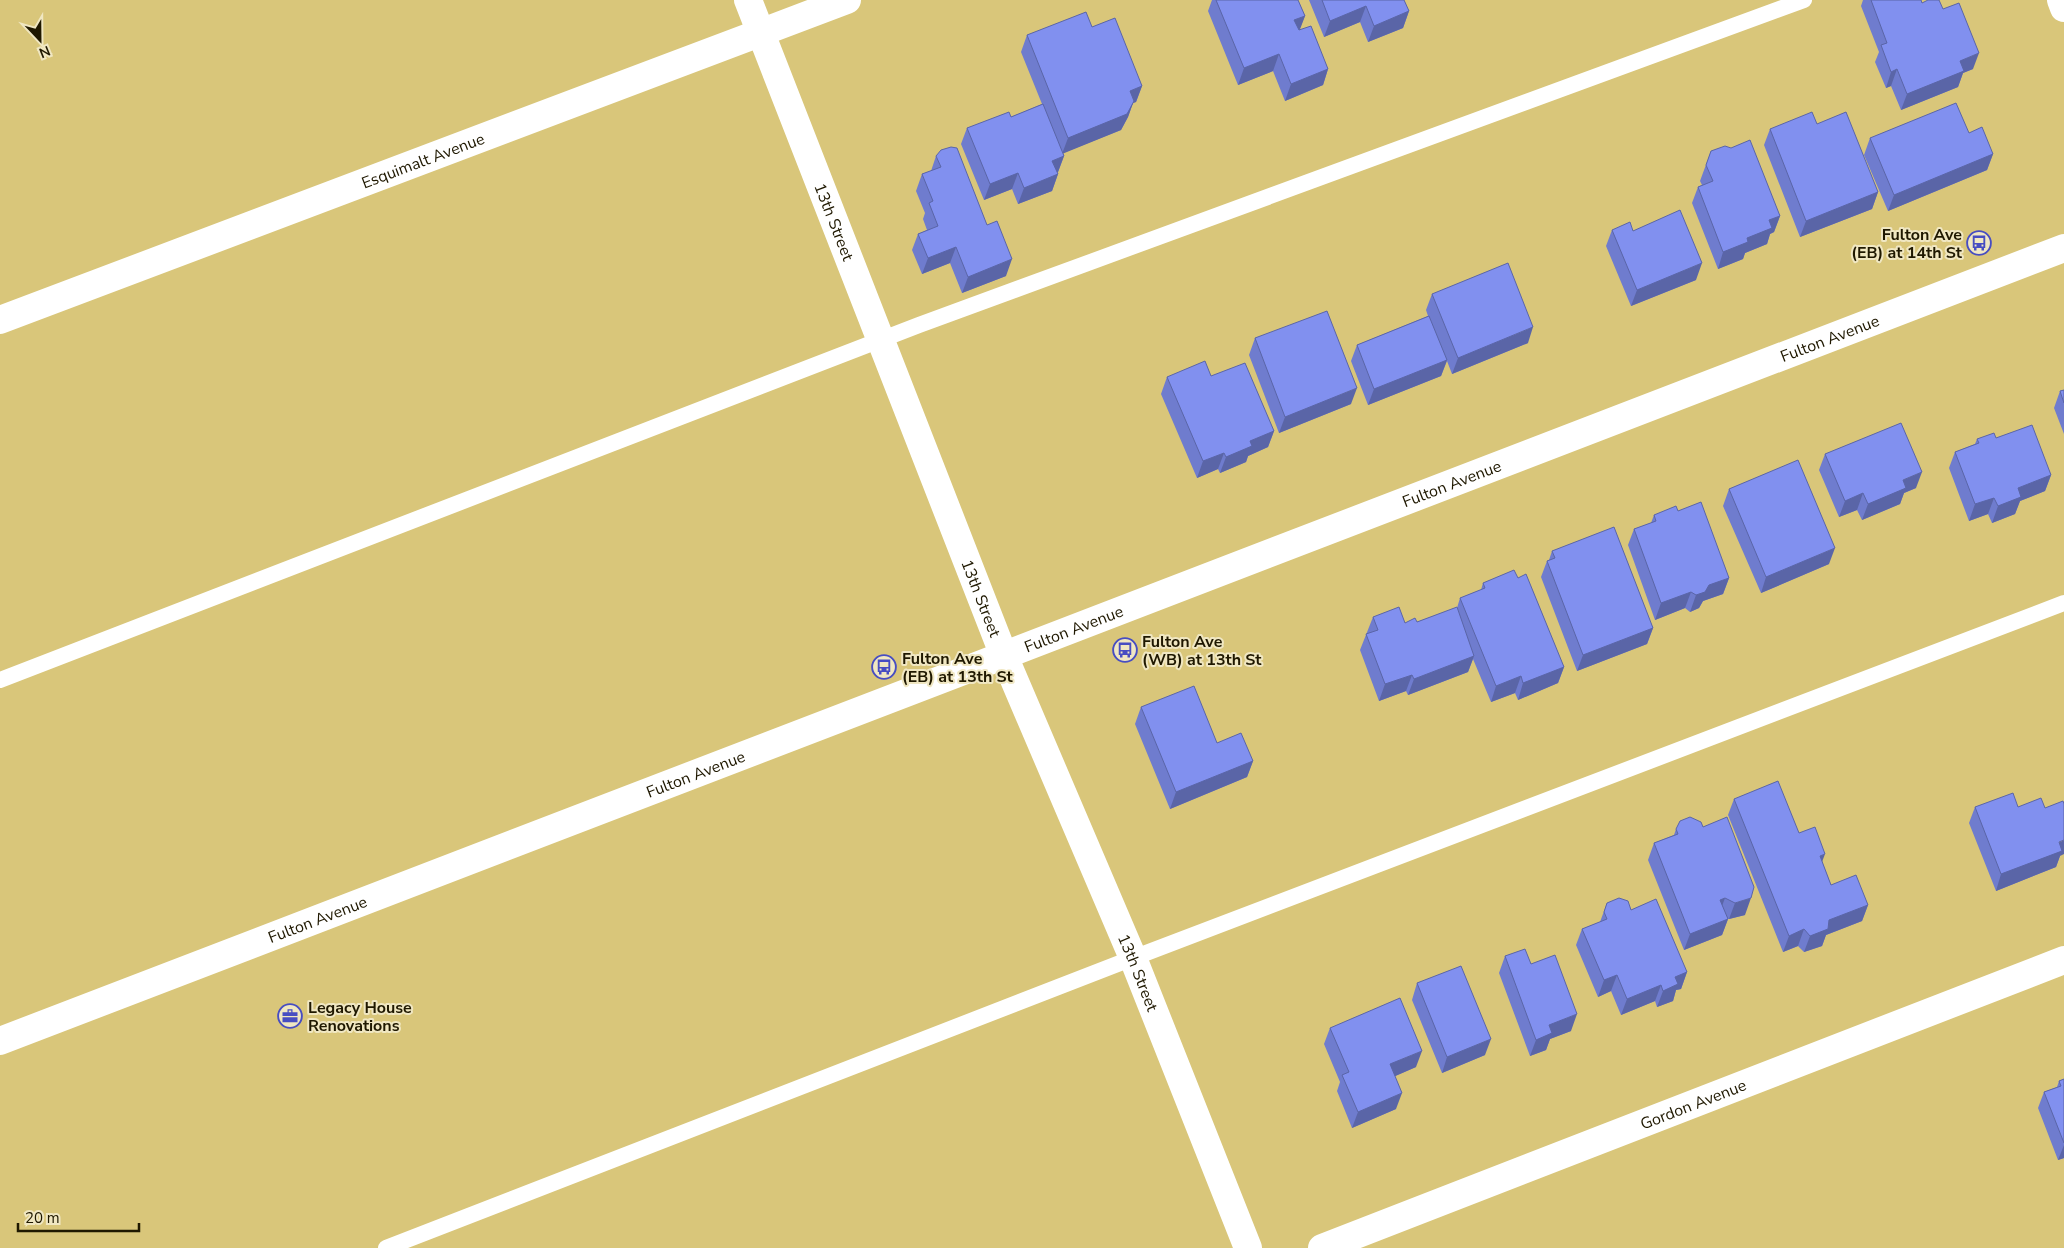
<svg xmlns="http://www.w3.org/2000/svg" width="2064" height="1248" font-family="'Nunito Sans',sans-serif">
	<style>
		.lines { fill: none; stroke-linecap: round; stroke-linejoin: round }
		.lane { stroke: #fff; stroke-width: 16 }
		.street { stroke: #fff; stroke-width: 28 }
		.secondary { stroke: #fff; stroke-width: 28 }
		.wall { fill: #6f7cce }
		.shaded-wall { fill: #5a65a7 }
		.building { fill: #8190ef; stroke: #5a65a7 }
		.labels { text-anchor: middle; stroke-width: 4; stroke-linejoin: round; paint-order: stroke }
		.street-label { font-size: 16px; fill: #1f1800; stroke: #f0e7c2 }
		.poi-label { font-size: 16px; font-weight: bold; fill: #1f1800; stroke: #f0e7c2; text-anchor: start }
	</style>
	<rect width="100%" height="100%" fill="#d9c67a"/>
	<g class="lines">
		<!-- lane -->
		<path class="lane" d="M0,680L919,325L1804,0
			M386,1248L1133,958L2064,603"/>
		<!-- street -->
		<g class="street">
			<path id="s1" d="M748,0L1004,656L1133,958L1248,1248"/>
			<path d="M2061,0L2064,8"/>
			<path id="s2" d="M0,320L847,0"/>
			<path id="s3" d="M1322,1248L2064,960"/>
		</g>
		<!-- secondary -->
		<path class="secondary" id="s4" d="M0,1041L2064,248"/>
	</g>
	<!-- wall -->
	<path class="wall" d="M1212,0H1298L1305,16L1299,30L1328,69L1323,85L1285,101L1273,71L1238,85L1208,11Z
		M1309,0H1404L1409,11L1403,28L1368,42L1360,22L1324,37Z
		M1863,0H1921L1922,3L1943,9L1973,69L1963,73L1958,87L1901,110L1891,86L1886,88L1875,62L1879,52L1861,6Z
		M1092,27L1142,86L1136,102L1133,103L1128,117L1121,130L1063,153L1064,156L1058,172L1057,173L1058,174L1052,191L1018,204L1012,189L984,200L961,144L967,128L1011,117L1042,104L1021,52L1027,35Z
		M1817,124L1878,192L1872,209L1800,237L1764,145L1770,129Z
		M1969,133L1993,154L1987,170L1888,211L1864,155L1870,138Z
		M1711,151L1780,216L1774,232L1770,234L1767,244L1745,253L1743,259L1718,269L1692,203L1698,187L1702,185L1700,181Z
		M936,156L1006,276L962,293L950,263L922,274L912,250L918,234L927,230L923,219L925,213L916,191L922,174L931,171Z
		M1612,230L1633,231L1696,280L1631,306L1606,246Z
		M1432,294L1528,343L1452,374L1447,361L1441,376L1368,405L1351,361L1357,345L1428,316L1426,310Z
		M1255,338L1351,404L1279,433L1249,355Z
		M1211,376L1274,431L1268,447L1248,456L1246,462L1220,473L1218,469L1197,478L1161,394L1167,377Z
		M2064,390V434L2054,408L2060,391Z
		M1977,439L2051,475L2045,491L2020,501L2015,514L1992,523L1988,514L1969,521L1949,468L1955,452L1975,444Z
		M1825,454L1916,488L1904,493L1900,504L1862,520L1857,510L1839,517L1819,470Z
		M1729,489L1829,564L1761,593L1723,506Z
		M1678,511L1729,578L1723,594L1703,601L1699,608L1690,612L1685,608L1655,620L1628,545L1634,529L1651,523L1654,515Z
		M1552,551L1653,628L1647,644L1577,671L1541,577L1547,561L1549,560Z
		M1483,583L1564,667L1558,683L1518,700L1515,693L1491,702L1473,659L1468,672L1408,695L1406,691L1379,701L1360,650L1373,617L1405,623L1417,622L1457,608L1460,598L1481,590Z
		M1141,707L1217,743L1253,761L1247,777L1170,809L1135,724Z
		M1734,799L1799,833L1822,862L1831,885L1868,905L1862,921L1826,935L1822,946L1804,952L1798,946L1783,952L1728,815Z
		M1975,807H2018L2045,808L2060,856L2056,867L1996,891L1969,823Z
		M1676,829L1745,915L1729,919H1728L1722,935L1684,950L1648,860L1654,843L1674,835Z
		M1607,903L1631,910L1687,972L1681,989L1676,990L1673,1001L1657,1007L1655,1001L1621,1015L1611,991L1598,997L1576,945L1582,929L1600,922Z
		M1505,956L1531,964L1571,1031L1550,1039L1546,1050L1530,1056L1499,973Z
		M1417,983L1485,1055L1442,1073L1412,1000Z
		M1330,1028L1416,1067L1395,1076L1396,1109L1352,1128L1337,1091L1340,1082L1324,1044Z
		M2064,1079V1158L2058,1160L2038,1108L2044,1092L2057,1087L2059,1081Z"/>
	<!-- shaded-wall -->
	<path class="shaded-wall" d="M1366,6L1360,22L1324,37L1330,21Z
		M1409,11L1403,28L1368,42L1374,26Z
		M1305,16L1299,32L1294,20Z
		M1979,53L1973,69L1963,73L1958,87L1901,110L1907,94L1960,61Z
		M1279,54L1273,71L1238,85L1244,68Z
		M1328,69L1323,85L1285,101L1291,84Z
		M1897,69L1891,86L1886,88L1891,72Z
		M1142,86L1136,102L1133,103L1128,117L1121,130L1062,154L1068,138L1130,91Z
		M1993,154L1987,170L1888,211L1894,195Z
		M1064,156L1058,172L1046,177L1052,161Z
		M1018,173L1012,189L984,200L990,184Z
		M1058,174L1052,191L1018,204L1024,188Z
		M1878,192L1872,209L1800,237L1806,221Z
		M1780,216L1774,232L1770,234L1767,244L1745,253L1743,259L1718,269L1723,252L1747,238L1769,220Z
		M956,247L950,263L922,274L928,258Z
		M1012,259L1006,276L962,293L968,277Z
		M1702,263L1696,280L1631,306L1637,290Z
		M1533,327L1528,343L1452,374L1458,358Z
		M1447,360L1441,376L1368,405L1374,389Z
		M1357,388L1351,404L1279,433L1285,417Z
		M1274,431L1268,447L1248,456L1246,462L1220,473L1226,457L1250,441Z
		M1224,453L1218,469L1197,478L1203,461Z
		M1922,472L1916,488L1904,493L1900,504L1862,520L1868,504L1903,480Z
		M2051,475L2045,491L2020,501L2015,514L1992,523L1998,506L2018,488Z
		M1863,493L1857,510L1839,517L1845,501Z
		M1994,498L1988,514L1969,521L1975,504Z
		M1835,548L1829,564L1761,593L1766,577Z
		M1729,578L1723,594L1703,601L1699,608L1690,612L1696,595L1709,585Z
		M1691,592L1685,608L1655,620L1661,603Z
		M1653,628L1647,644L1577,671L1583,655Z
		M1474,656L1468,672L1408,695L1414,679Z
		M1564,667L1558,683L1518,700L1523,683Z
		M1412,675L1406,691L1379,701L1385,684Z
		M1521,676L1515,693L1491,702L1496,686Z
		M1253,761L1247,777L1170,809L1176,792Z
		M2064,840V854L2060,856L2056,867L1996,891L2001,874Z
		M1825,854L1819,870L1820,856Z
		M1725,898L1719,914L1720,900Z
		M1751,898L1745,915L1729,919L1735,903Z
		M1868,905L1862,921L1826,935L1822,946L1804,952L1810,936L1829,920Z
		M1728,919L1722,935L1684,950L1690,934Z
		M1804,929L1798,946L1783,952L1789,936Z
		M1687,972L1681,989L1676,990L1673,1001L1657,1007L1663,991L1675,977Z
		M1617,975L1611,991L1598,997L1604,980Z
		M1661,985L1655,1001L1621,1015L1627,999Z
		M1577,1014L1571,1031L1550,1039L1546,1050L1530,1056L1536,1040L1549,1025Z
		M1491,1039L1485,1055L1442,1073L1447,1057Z
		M1422,1051L1416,1067L1384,1081L1390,1064Z
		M1402,1093L1396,1109L1352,1128L1358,1112Z
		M2064,1145V1158L2058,1160Z"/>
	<!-- building -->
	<path class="building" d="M1216,0H1298L1305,16L1294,20L1299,30L1311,26L1328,69L1291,84L1279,54L1244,68Z
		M1322,0H1404L1409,11L1374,26L1366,6L1330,21Z
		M1871,0H1921L1922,3L1928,0H1939L1943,9L1959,3L1979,53L1960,61L1964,71L1907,94L1897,69L1891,72L1881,45L1887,43Z
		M1086,12L1092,27L1115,18L1142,86L1130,91L1134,101L1127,114L1068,138L1027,35Z
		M1956,103L1969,133L1982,127L1993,154L1894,195L1870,138Z
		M1043,104L1064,156L1052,161L1058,174L1024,188L1018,173L990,184L967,128L1009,112L1011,117Z
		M1812,112L1817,124L1846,112L1878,192L1806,221L1770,129Z
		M1750,140L1780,216L1769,220L1772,228L1747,238L1748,242L1723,252L1698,187L1713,181L1706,165L1711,151L1725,146L1731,148Z
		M951,147L957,148L987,225L997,221L1012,259L968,277L956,247L928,258L918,234L938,226L929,203L933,201L922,174L941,167L936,156L941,150Z
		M1680,210L1702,263L1637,290L1612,230L1630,222L1633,231Z
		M1508,263L1533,327L1458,358L1432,294Z
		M1327,311L1357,388L1285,417L1255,338Z
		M1429,316L1447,360L1374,389L1357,345Z
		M1205,361L1211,376L1245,363L1274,431L1250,441L1252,446L1226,457L1224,453L1203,461L1167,377Z
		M2064,390V403L2060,391Z
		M1901,423L1922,472L1903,480L1906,488L1868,504L1863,493L1845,501L1825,454Z
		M2032,425L2051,475L2018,488L2021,497L1998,506L1994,498L1975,504L1955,452L1979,443L1977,439L1994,433L1996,438Z
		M1798,460L1835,548L1766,577L1729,489Z
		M1701,502L1729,578L1709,585L1705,592L1696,595L1691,592L1661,603L1634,529L1656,521L1654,515L1676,506L1678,511Z
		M1614,527L1653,628L1583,655L1547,561L1555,558L1552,551Z
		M1514,570L1518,578L1526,574L1564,667L1523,683L1521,676L1496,686L1460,598L1485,588L1483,583Z
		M1399,607L1405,623L1415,618L1417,622L1457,607L1474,656L1414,679L1412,675L1385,684L1366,634L1378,630L1373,617Z
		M1194,686L1217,743L1241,733L1253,761L1176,792L1141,707Z
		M1778,781L1799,833L1815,827L1825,854L1820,856L1831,885L1856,875L1868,905L1829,920L1828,929L1810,936L1804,929L1789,936L1734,799Z
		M2013,793L2018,807L2041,798L2045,808L2063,801L2064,804V840L2059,842L2062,851L2001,874L1975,807Z
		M1690,817L1701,822L1703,827L1727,817L1754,887L1751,898L1735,903L1725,898L1720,900L1728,919L1690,934L1654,843L1678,834L1676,829L1680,821Z
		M1619,898L1628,901L1631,910L1656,899L1687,972L1675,977L1678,984L1663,991L1661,985L1627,999L1617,975L1604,980L1582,929L1607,919L1604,912L1607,903Z
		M1525,949L1531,964L1555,955L1577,1014L1549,1025L1552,1033L1536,1040L1505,956Z
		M1461,966L1491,1039L1447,1057L1417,983Z
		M1400,998L1422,1051L1390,1064L1402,1093L1358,1112L1342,1075L1349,1072L1330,1028Z
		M2064,1079V1143L2044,1092L2061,1086L2059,1081Z"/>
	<!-- icons -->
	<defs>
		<g id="bus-ring" transform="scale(1.25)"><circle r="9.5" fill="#f0e7c2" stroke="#474dc2" stroke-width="1.5"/><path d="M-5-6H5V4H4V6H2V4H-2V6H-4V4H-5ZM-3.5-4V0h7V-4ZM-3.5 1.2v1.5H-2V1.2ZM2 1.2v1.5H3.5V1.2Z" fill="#474dc2"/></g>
		<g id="office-ring" transform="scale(1.25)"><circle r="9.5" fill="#f0e7c2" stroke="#474dc2" stroke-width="1.5"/><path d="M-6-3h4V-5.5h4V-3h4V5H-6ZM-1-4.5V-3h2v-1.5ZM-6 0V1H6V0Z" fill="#474dc2"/></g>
	</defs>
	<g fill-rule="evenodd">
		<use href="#bus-ring" x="1979" y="243"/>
		<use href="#bus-ring" x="1125" y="650"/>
		<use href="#bus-ring" x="884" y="667"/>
		<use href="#office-ring" x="290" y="1016"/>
	</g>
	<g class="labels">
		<!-- street labels -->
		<g class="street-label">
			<text dy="6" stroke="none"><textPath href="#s2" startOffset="452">Esquimalt Avenue</textPath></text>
			<text dy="6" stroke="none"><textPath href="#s1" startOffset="238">13th Street</textPath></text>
			<text dy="6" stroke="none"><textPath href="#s4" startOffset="1960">Fulton Avenue</textPath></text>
			<text dy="6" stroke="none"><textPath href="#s4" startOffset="1555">Fulton Avenue</textPath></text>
			<text dy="6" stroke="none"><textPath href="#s1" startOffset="642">13th Street</textPath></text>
			<text dy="6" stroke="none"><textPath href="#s4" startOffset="1150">Fulton Avenue</textPath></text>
			<text dy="6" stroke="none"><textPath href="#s4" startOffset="745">Fulton Avenue</textPath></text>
			<text dy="6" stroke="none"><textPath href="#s4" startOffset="340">Fulton Avenue</textPath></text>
			<text dy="6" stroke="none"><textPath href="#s1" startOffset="1048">13th Street</textPath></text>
			<text dy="6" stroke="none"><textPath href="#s3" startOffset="398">Gordon Avenue</textPath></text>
		</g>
		<!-- poi labels -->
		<g class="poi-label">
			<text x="1962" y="240" text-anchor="end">Fulton Ave<tspan x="1962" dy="18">(EB) at 14th St</tspan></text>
			<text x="1142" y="647">Fulton Ave<tspan x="1142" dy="18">(WB) at 13th St</tspan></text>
			<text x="902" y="664">Fulton Ave<tspan x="902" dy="18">(EB) at 13th St</tspan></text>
			<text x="308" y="1013">Legacy House<tspan x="308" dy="18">Renovations</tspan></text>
		</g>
	</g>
	<!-- north arrow -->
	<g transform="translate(40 40) rotate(158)" stroke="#f0e7c2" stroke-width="4" paint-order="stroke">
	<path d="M0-4L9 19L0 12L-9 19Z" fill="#1f1800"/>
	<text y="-8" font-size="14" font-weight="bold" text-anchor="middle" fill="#1f1800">N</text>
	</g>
	<!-- scale -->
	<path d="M18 1223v8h121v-8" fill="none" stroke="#1f1800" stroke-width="2.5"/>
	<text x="25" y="1223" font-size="15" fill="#1f1800" stroke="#f0e7c2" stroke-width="4" paint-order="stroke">20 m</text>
</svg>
